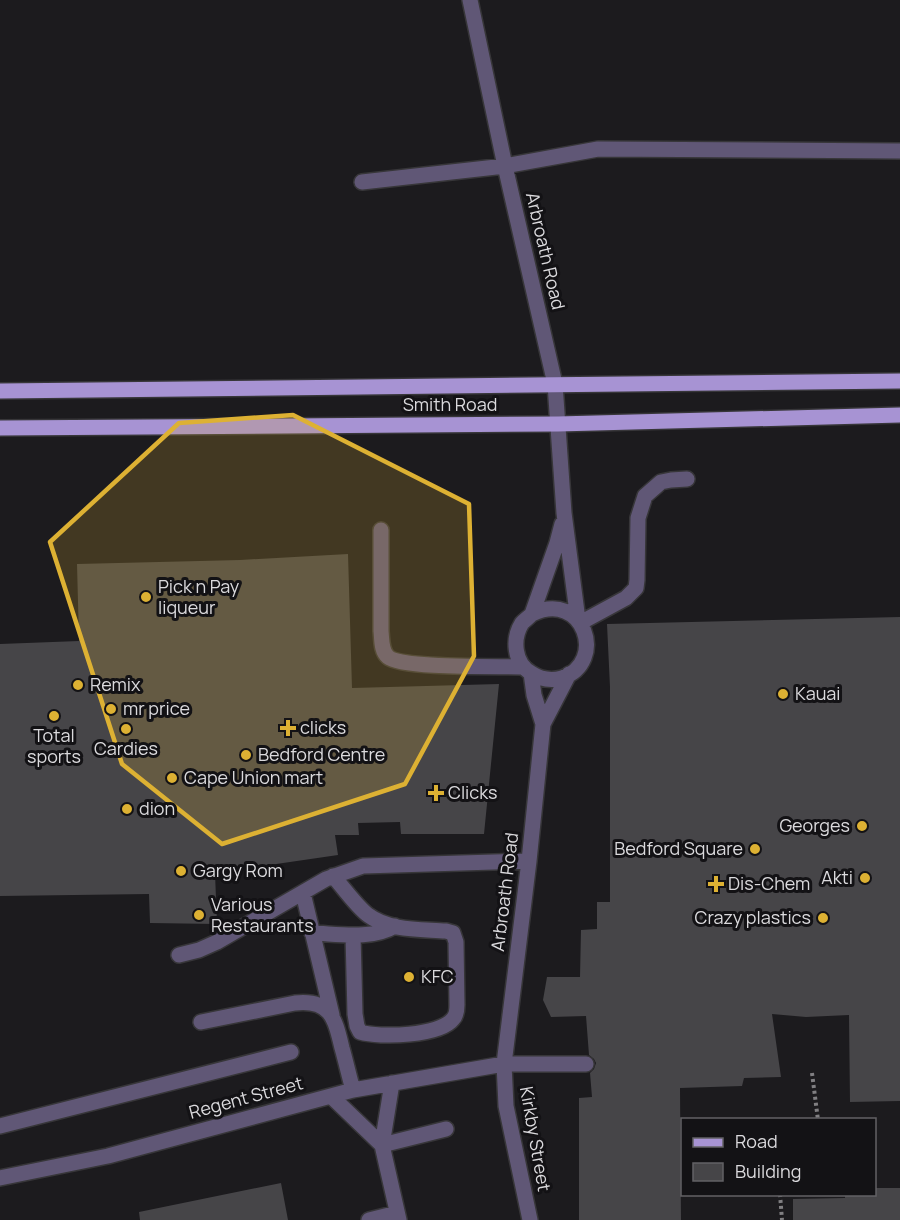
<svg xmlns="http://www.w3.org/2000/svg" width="900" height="1220" font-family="Manrope,sans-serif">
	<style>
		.building { fill: #464548 }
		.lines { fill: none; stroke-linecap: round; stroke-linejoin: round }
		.minor-casing { stroke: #373639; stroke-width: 18 }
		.major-casing { stroke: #373639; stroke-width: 18 }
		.path { stroke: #807f82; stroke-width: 4; stroke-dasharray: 3 3; stroke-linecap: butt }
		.minor { stroke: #605776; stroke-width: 15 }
		.major { stroke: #a793d3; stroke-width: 15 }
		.marked { fill: #ddb133; fill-opacity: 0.2; stroke: #ddb133; stroke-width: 4.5; stroke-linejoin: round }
		.poi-dot { fill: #ddb133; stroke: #131215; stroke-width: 2 }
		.labels { text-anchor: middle; stroke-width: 6; stroke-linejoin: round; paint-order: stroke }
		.street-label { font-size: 18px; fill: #dbdadd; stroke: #131215 }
		.poi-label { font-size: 18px; fill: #dbdadd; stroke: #131215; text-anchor: start }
	</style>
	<rect width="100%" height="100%" fill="#1c1b1e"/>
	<!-- building -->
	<path class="building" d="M348,554L352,688L499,684L484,834H401L400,822L358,823L359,835H335L338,855L215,873L217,924L150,923L149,894L0,896V644L79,641L77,564L240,560Z
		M900,617V1101L850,1102L849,1015L806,1017L772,1014L781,1077L744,1078L742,1086L680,1088L681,1220H579V1098L592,1097L590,1073L594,1069L596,1063L594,1059L589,1055L586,1016L551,1017L543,1000L547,977H580L581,930L597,929V902H610V687L607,624Z
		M281,1183L288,1220H140L139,1212Z
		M874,1188H900V1220H793V1199L845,1198V1194H874Z"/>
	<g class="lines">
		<!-- minor casing -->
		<g class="minor-casing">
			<path id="minor" d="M470,0L505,166L555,384L564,513L578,620
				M362,182L505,166L598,149L900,151
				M381,530V631C382,640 381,651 388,657C402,669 501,666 524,667
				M532,614C584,589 608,662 562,678C551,681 540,679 531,673C514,663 512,639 522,623C525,620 529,617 532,614L557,543L562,524
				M580,623L626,598L636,588L637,580L638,518L645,496L661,482L671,480L687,479
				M531,673L534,695L543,724
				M333,876C343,887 357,907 368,915C389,931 421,929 446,931L453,933L456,942L457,1005C457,1009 457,1015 453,1019C440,1036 380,1038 360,1032L357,1026L355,1014L353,935
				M303,893L332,1015
				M312,933C339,934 371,940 395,926
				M179,955L199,950L217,942L326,879L363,866L529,861
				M201,1022L295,1003C331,999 335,1019 342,1048C346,1062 349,1076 353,1090
				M392,1083L382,1145L399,1220
				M331,1096L382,1145
				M0,1126L291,1052
				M382,1145L446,1129
				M0,1178L108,1156L353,1090L504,1064H586
				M369,1220L397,1213
				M530,1220L506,1106L504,1064L529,861L543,724L569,674"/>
		</g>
		<!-- major casing -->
		<g class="major-casing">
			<path id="major" d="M0,391L900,381
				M0,428L558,424L900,415"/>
		</g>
		<!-- path -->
		<path class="path" d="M812,1073L818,1120
			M780,1194L782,1220"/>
		<!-- minor -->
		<use href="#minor" class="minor"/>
		<!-- major -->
		<use href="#major" class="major"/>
	</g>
	<!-- marked area -->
	<path class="marked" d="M293,415L469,504L474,656L405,784L222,844L122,764L50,542L179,423Z"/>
	<!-- markers -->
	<g class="poi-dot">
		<circle cx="146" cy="597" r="6"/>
		<circle cx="78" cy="685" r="6"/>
		<circle cx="783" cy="694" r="6"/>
		<circle cx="111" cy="709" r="6"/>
		<circle cx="54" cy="716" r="6"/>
		<path d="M285 719h6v6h6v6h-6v6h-6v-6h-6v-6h6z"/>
		<circle cx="126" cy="729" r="6"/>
		<circle cx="246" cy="755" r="6"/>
		<circle cx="172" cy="778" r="6"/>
		<path d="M433 784h6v6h6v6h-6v6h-6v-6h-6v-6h6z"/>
		<circle cx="127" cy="809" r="6"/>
		<circle cx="862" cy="826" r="6"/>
		<circle cx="755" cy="849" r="6"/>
		<circle cx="181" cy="871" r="6"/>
		<circle cx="865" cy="878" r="6"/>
		<path d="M713 875h6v6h6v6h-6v6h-6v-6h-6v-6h6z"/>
		<circle cx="199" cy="915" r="6"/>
		<circle cx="823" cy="918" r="6"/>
		<circle cx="409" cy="977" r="6"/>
	</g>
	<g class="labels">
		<!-- street labels -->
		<g class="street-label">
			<text transform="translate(545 251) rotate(77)" y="6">Arbroath Road</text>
			<text x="450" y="411">Smith Road</text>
			<text transform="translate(505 892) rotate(-83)" y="6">Arbroath Road</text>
			<text transform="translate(246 1098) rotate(-15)" y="6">Regent Street</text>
			<text transform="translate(535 1139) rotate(80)" y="6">Kirkby Street</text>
		</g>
		<!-- poi labels -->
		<g class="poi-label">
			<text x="158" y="593">Pick n Pay<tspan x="158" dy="21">liqueur</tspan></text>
			<text x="90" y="691">Remix</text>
			<text x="795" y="700">Kauai</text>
			<text x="123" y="715">mr price</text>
			<text x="300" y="734">clicks</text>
			<text x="54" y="742" text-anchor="middle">Total<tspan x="54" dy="21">sports</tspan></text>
			<text x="126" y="755" text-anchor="middle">Cardies</text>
			<text x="258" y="761">Bedford Centre</text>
			<text x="184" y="784">Cape Union mart</text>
			<text x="448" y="799">Clicks</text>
			<text x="139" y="815">dion</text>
			<text x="850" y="832" text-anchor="end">Georges</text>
			<text x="743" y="855" text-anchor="end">Bedford Square</text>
			<text x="193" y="877">Gargy Rom</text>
			<text x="853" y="884" text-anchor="end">Akti</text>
			<text x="728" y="890">Dis-Chem</text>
			<text x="211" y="911">Various<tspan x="211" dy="21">Restaurants</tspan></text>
			<text x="811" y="924" text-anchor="end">Crazy plastics</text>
			<text x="421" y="983">KFC</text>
		</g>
	</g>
	<!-- legend -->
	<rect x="681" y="1118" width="195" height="78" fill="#131215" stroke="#636265" stroke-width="1.5"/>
	<rect x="693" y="1138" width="30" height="9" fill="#a793d3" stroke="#636265" stroke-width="1.5"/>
	<text x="735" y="1148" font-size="18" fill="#dbdadd">Road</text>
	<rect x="693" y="1163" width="30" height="18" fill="#464548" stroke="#636265" stroke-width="1.5"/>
	<text x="735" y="1178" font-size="18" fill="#dbdadd">Building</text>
</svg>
